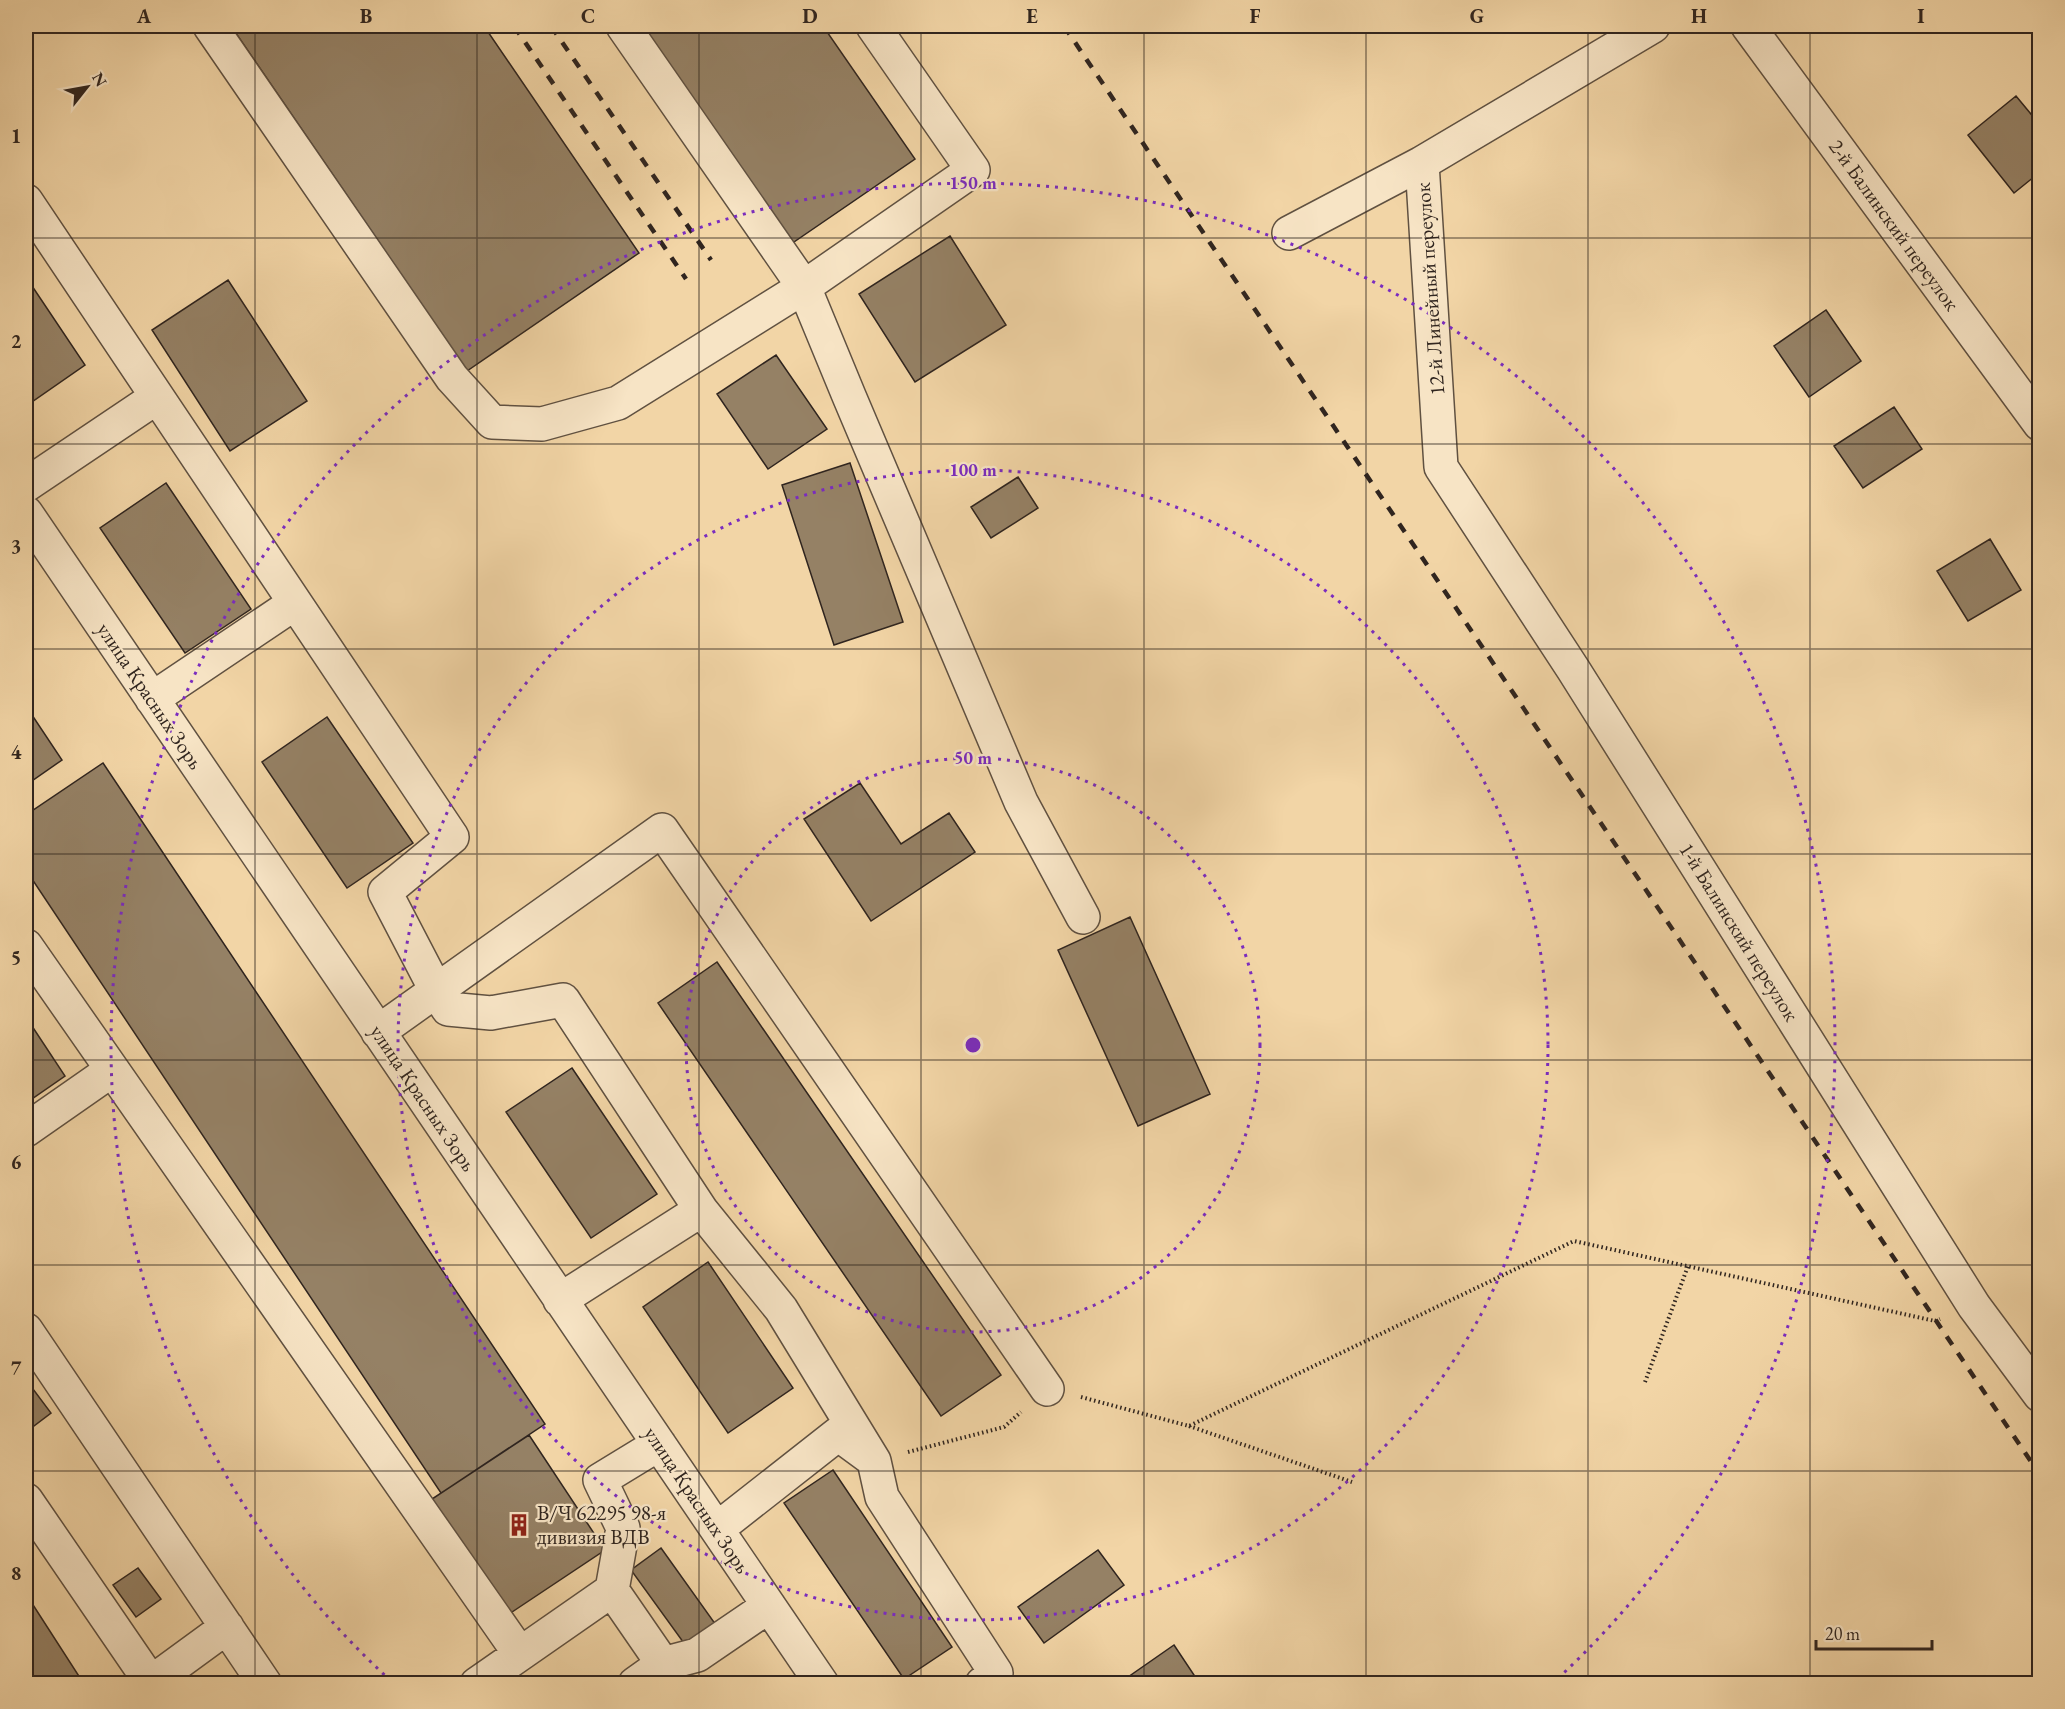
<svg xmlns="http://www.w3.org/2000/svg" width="2065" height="1709" font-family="'EB Garamond',serif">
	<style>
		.building { fill: #958165; stroke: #30251f; stroke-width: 1.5 }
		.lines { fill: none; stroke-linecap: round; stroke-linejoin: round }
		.minor-casing { stroke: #605141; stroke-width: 36 }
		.path { stroke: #30251f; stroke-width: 4; stroke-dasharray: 1.5 3; stroke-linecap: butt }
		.minor { stroke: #f7e4c5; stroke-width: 33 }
		.rail { stroke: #30251f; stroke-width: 4.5; stroke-dasharray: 10 10; stroke-linecap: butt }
		.grid { fill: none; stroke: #30251f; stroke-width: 1.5; stroke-opacity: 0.55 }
		.ring { fill: none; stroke: #7b2cbf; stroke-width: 3; stroke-dasharray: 3 6 }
		.labels { text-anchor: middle; stroke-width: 4.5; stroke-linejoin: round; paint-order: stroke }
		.street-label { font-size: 21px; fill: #30251f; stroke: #f7e4c5 }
		.poi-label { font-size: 21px; fill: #30251f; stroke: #f7e4c5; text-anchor: start }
		.centre { fill: #7b2cbf; stroke: #f7e4c5; stroke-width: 3 }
		.ring-label { font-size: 18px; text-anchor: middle; font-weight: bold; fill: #7b2cbf; stroke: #f7e4c5; stroke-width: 4.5; stroke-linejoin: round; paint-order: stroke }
		.neatline { fill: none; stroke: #30251f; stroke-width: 2 }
		.grid-label { font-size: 20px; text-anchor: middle; font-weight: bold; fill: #30251f }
	</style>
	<rect width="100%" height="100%" fill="#f2d5a6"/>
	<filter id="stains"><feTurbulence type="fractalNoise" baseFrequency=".00333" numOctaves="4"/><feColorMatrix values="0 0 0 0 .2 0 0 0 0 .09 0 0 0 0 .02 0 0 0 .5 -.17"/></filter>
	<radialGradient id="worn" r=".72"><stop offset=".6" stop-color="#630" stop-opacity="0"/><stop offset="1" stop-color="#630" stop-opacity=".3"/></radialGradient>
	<!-- building -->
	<path class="building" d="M231,26H484L639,253L467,371Z
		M642,26H823L915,159L791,244Z
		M2016,96L2040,125V172L2014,193L1968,135Z
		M950,236L1006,325L915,382L859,294Z
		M26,277L85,365L26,406Z
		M228,280L307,401L230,451L152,330Z
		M1826,310L1861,361L1809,397L1774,346Z
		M776,355L827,429L768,469L717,394Z
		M1894,407L1922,449L1863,488L1834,446Z
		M850,463L903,622L834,645L782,485Z
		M1018,477L1038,508L991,538L971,507Z
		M166,483L251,609L185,653L100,528Z
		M1990,539L2021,590L1968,621L1937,571Z
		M26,706L62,760L26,785Z
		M327,717L413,843L347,888L262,762Z
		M103,763L545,1424L441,1493L26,870V815Z
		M860,783L901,844L949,813L975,852L871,921L804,819Z
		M1130,917L1210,1094L1138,1126L1058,950Z
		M717,962L1001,1375L941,1416L658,1003Z
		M26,1017L65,1076L26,1103Z
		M572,1068L657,1194L591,1238L506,1112Z
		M708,1262L793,1388L728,1433L643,1307Z
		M27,1381L51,1413L26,1432V1382Z
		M529,1435L605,1550L509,1614L432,1499Z
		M833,1470L952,1647L904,1679L784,1503Z
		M661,1548L716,1625L686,1646L631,1570Z
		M1098,1550L1124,1585L1044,1643L1018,1607Z
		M138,1568L161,1599L136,1617L113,1585Z
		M26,1594L84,1684H26Z
		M1174,1645L1200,1684H1118Z"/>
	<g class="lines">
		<!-- minor casing -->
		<g class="minor-casing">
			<path id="minor" d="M210,26L452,378L492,422L542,424L618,403L804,287L973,170L873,26
				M623,26L804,287L849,396L1021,802L1083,917
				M1653,26L1422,163L1441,467L1573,669L1974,1306L2040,1395
				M1748,26L2040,424
				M26,201L452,837L385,892L436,990L448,1009L491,1013L563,1000L701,1210L560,1300
				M1289,233L1422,163
				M26,485L157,397
				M26,513L822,1684
				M152,699L295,603
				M26,946L520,1654
				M378,1032L662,830L1047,1389
				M26,1130L112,1070
				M701,1210L781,1309L874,1461L882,1497L996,1673L982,1684
				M26,1330L265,1684
				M26,1500L152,1684
				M717,1529L838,1434L868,1456
				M612,1590L623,1528L600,1480L659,1444
				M663,1664L697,1655L769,1606
				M149,1684L227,1627
				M477,1684L612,1590L663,1664L635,1684"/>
		</g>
		<!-- path -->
		<path class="path" d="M1645,1382L1688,1266
			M1081,1397L1189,1426L1574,1241L1935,1321L1940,1319
			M1189,1426L1352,1482
			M908,1452L1004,1427L1021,1412"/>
		<!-- minor -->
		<use href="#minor" class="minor"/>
		<!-- rail -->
		<path class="rail" d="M514,26L686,279
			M551,26L711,260
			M1064,26L2040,1475"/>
	</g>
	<!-- grid -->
	<path class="grid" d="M255,26V1684M477,26V1684M699,26V1684M921,26V1684M1144,26V1684M1366,26V1684M1588,26V1684M1810,26V1684M26,238H2040M26,444H2040M26,649H2040M26,854H2040M26,1060H2040M26,1265H2040M26,1471H2040"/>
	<!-- distance rings -->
	<g class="ring">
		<circle cx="973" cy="1045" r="287"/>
		<circle cx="973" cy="1045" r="575"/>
		<path d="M391 1681A862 862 0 1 1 1555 1681"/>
	</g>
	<!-- icons -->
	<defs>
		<g id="building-bare" transform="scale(1.8)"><path d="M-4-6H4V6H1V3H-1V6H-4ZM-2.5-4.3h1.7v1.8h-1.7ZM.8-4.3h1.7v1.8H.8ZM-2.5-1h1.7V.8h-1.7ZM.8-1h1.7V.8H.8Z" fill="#8f2418" stroke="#f7e4c5" stroke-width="2.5" paint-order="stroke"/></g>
	</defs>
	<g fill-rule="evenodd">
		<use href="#building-bare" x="519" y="1525"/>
	</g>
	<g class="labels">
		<!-- street labels -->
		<g class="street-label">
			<text transform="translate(1894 225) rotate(54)" y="7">2-й Балинский переулок</text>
			<text transform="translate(1430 289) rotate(-94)" y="7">12-й Линейный переулок</text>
			<text transform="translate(150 696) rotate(56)" y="7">улица Красных Зорь</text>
			<text transform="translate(1739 932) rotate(58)" y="7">1-й Балинский переулок</text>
			<text transform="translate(423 1098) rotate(56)" y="7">улица Красных Зорь</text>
			<text transform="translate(697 1500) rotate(56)" y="7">улица Красных Зорь</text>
		</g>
		<!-- poi labels -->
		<g class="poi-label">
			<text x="537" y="1520">В/Ч 62295 98-я<tspan x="537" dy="24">дивизия ВДВ</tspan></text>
		</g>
	</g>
	<circle cx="973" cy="1045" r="9" class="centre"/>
	<g class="ring-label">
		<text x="973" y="189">150 m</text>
		<text x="973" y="476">100 m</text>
		<text x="973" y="764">50 m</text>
	</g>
	<!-- margin -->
	<rect width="2065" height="1709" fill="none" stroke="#f2d5a6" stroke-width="66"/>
	<!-- north arrow -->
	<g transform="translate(87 87) rotate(59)" stroke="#f7e4c5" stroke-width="4.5" paint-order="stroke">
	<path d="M0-4.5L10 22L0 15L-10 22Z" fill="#30251f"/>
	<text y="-9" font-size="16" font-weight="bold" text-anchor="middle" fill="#30251f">N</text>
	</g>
	<!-- scale -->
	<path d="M1816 1640v9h116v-9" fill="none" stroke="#30251f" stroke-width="3"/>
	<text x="1825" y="1640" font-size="18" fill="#30251f" stroke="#f7e4c5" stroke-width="4.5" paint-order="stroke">20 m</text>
	<rect x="33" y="33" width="1999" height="1643" class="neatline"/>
	<g class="grid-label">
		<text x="144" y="23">A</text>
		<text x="366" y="23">B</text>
		<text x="588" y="23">C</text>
		<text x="810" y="23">D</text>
		<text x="1032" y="23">E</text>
		<text x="1255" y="23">F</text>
		<text x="1477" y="23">G</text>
		<text x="1699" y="23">H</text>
		<text x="1921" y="23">I</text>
		<text x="16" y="143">1</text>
		<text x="16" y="348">2</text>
		<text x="16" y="553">3</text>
		<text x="16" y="759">4</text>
		<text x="16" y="964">5</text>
		<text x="16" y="1169">6</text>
		<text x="16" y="1375">7</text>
		<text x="16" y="1580">8</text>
	</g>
	<rect width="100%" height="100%" filter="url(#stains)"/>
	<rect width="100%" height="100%" fill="url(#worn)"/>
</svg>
